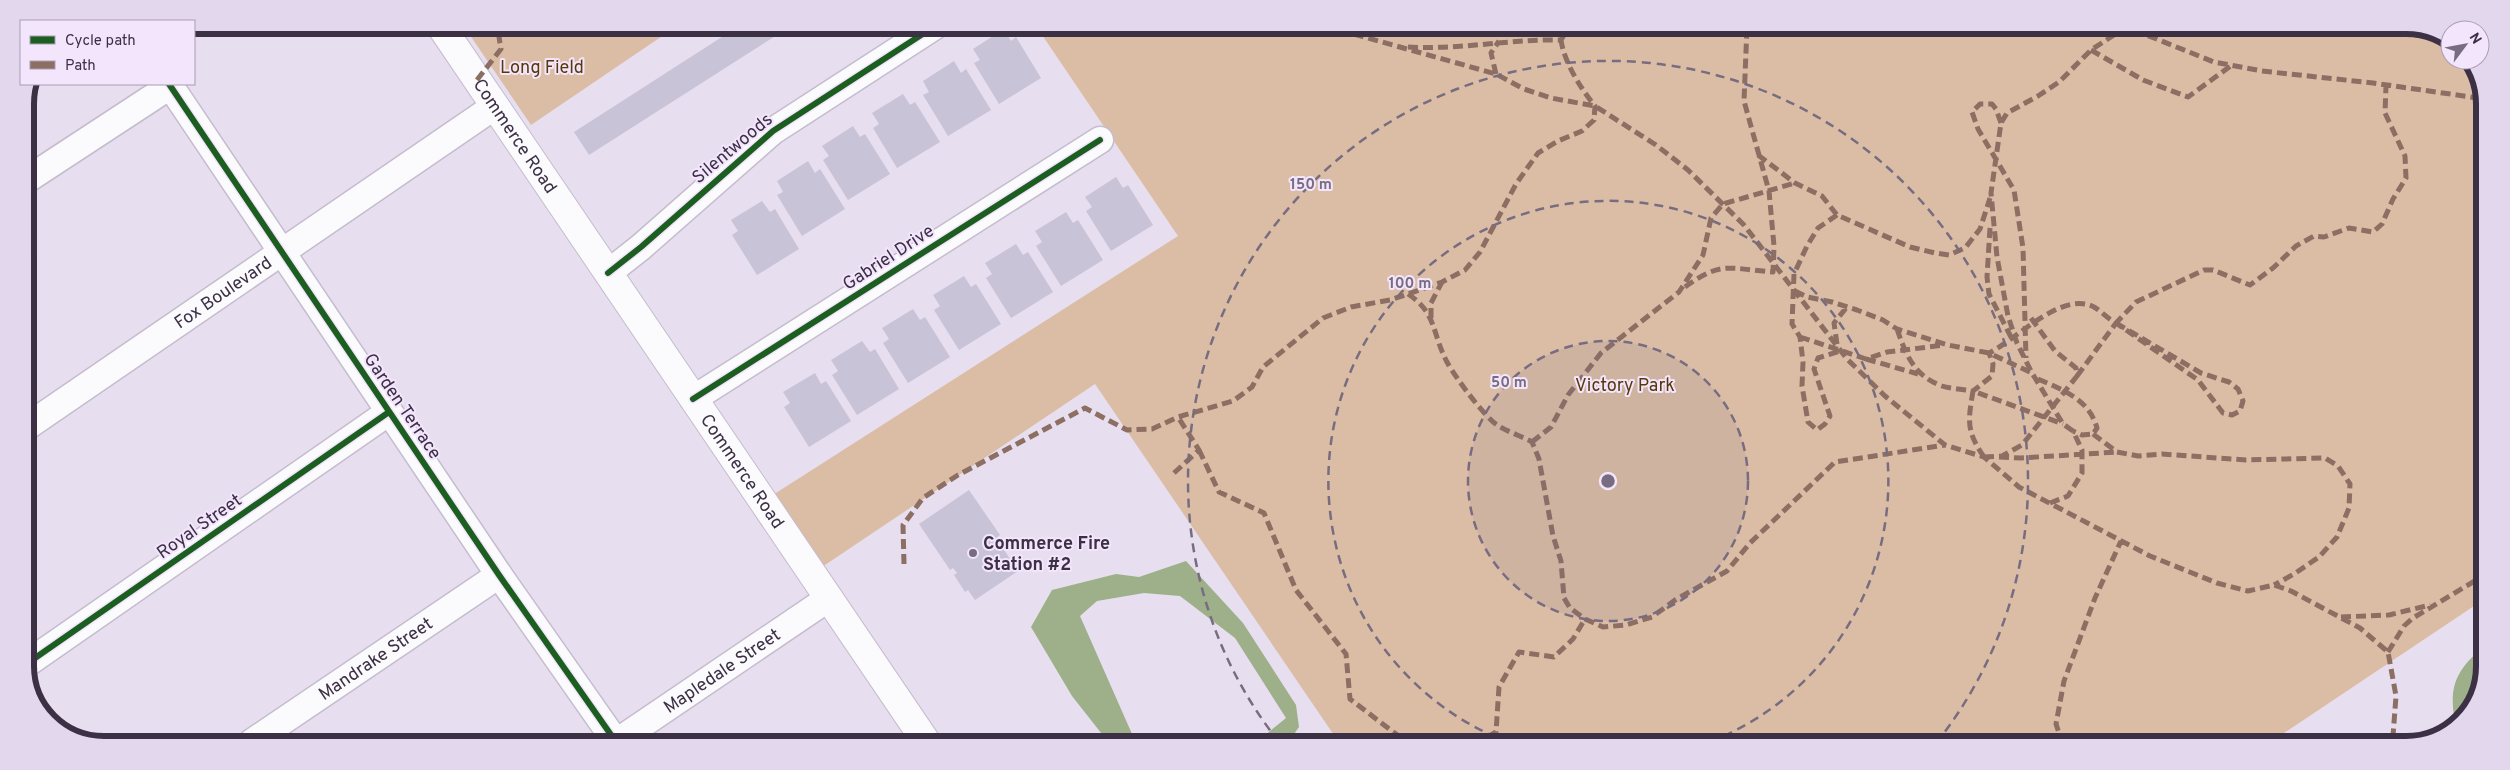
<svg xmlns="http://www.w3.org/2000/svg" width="2510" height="770" font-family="Overpass,sans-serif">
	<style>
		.green { fill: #dbbda6 }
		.water { fill: #9db089 }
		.building { fill: #c9c3d8 }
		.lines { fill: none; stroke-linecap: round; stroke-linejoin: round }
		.minor-casing { stroke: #c5bccd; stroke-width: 29 }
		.major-casing { stroke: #c5bccd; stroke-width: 30 }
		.minor { stroke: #fbfafd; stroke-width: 26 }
		.major { stroke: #fbfafd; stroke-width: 28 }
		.quiet { stroke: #8d6e63; stroke-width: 5; stroke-dasharray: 10 5; stroke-linecap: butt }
		.cycleway-casing { stroke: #f2e5fc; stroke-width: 9 }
		.cycleway { stroke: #1b5e20; stroke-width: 6 }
		.ring { fill: none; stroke: #786d80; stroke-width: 2.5; stroke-dasharray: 9 6 }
		.poi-dot { fill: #786d80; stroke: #f2e5fc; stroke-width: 2 }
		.labels { text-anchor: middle; stroke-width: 4; stroke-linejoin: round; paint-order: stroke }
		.park-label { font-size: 18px; fill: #593808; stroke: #f2e5fc }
		.street-label { font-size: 18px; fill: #3c3045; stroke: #f2e5fc }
		.poi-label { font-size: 18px; font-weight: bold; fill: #3c3045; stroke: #f2e5fc; text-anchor: start }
		.rim { fill: none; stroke: #3c3045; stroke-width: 6 }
		.centre { fill: #786d80; stroke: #f2e5fc; stroke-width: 2.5 }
		.ring-label { font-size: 15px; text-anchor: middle; font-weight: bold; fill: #786d80; stroke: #f2e5fc; stroke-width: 4; stroke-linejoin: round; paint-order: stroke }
	</style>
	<rect width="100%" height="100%" fill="#e7deef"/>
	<!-- green -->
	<path class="green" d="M463,25L677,26L531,125Z
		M1036,26L2427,28L2450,43V60H2470L2485,99L2483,600L2266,745L1340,744L1095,384L813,573L765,500L1178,236Z"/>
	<!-- water -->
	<path class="water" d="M1186,561L1243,623L1296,705L1299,727L1287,744H1254L1286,718L1235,638L1180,596L1144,593L1097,601L1080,616L1136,743H1109L1072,696L1031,627L1052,590L1116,574L1139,577Z
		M2482,648V687L2456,726C2448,690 2454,672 2482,648Z"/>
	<!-- building -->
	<path class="building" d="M739,26H791L589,155L574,132Z
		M1004,29L1011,41L1016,37L1041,78L999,104L974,63L980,60L973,49Z
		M954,61L961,73L966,69L991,110L948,136L923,95L929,92L923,81Z
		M903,94L910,105L915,102L940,142L897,168L873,128L879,124L872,113Z
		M853,126L860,137L865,134L890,174L848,200L823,160L829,156L822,146Z
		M808,161L815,173L820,169L845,209L802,236L777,195L783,192L777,181Z
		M1116,177L1123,188L1128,185L1153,225L1111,251L1086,211L1092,207L1085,197Z
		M762,201L770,212L775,209L799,249L757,275L732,235L738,231L731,220Z
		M1066,212L1073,223L1078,220L1103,260L1061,286L1036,246L1042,242L1035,231Z
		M1016,244L1023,255L1028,252L1053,292L1011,318L986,278L992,274L985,263Z
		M964,276L971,287L976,284L1001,324L959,350L934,310L940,306L933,295Z
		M913,309L920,320L925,317L950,357L908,383L883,343L889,339L882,328Z
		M862,341L870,352L875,349L899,389L857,415L832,375L838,371L831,360Z
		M815,373L821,384L826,381L851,421L809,447L784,407L790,403L783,392Z
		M969,490L1000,535L996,538L1018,571L975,600L968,590L965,592L954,575L957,573L953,568L950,570L919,524Z"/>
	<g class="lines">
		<!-- minor casing -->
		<g class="minor-casing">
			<g id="minor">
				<path d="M169,84L499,575L616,742"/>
				<path d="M25,181L170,86"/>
				<path d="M608,273L641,247L773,131L935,26"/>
				<path d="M693,399L1100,140"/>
				<path id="s1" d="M25,428L495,106"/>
				<path d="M25,665L389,412"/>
				<path id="s2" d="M252,742L499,575"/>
				<path id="s3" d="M615,743L829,598"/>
			</g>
		</g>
		<!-- major casing -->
		<g class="major-casing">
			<g id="major">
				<path id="s4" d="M440,25L927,743"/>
			</g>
		</g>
		<!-- minor -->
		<use href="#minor" class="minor"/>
		<!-- major -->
		<use href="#major" class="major"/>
		<!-- quiet -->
		<path class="quiet" d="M1325,26L1496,74L1524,89L1551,98L1595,106L1656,145L1688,170L1744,225L1847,359L1885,396L1945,445L1984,457L2019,487L2150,556L2217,583L2248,591L2274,585L2291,591L2360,628L2388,652L2396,696L2393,736L2388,745
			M2134,30L2214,62L2262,71L2373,83L2485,99
			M1408,47C1459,50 1510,39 1561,40L1569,27
			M2091,50L2143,80L2188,97L2232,65
			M1496,74L1491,53L1499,41
			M477,80L501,49L497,25
			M2001,123L1996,109L1992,104H1980L1972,112L1978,129L2014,190L2023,248L2026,358
			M1758,155L1795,183L1822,196L1837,215L1910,247L1935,253L1949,255L1965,248L1980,229L1990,198
			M1837,215L1818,228L1807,246L1794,274L1792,324L1800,337L1803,362L1802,386L1808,422L1817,430L1825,424L1830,416L1814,369L1818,358L1840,351
			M1990,228L1987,277L1989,294L2011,337
			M1685,287C1722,260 1730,269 1773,272L1774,246L1769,191L1744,101L1747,27
			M1795,291L1807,297L1832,302L1857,310L1883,320L1897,329L1948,345L1989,353L2032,373
			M1408,294C1437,313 1432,334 1447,362C1455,377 1484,416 1497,425C1508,432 1521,436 1532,442L1539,459L1553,536L1561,561L1564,598L1570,608L1585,619L1603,627L1626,625L1652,617L1675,600L1727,571L1750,543L1835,462L1945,445
			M1431,318V303L1442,282
			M2116,323L2201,373L2229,382L2238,389L2243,401L2240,411L2232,415L2223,413L2198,380Z
			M1897,329C1906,355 1914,376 1942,386C1951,389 1963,389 1973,391L1992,376L1993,364L1989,353C2016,340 2062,290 2094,307C2101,311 2108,319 2116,323L2136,302L2204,270H2213L2250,285L2273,268L2296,246L2314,236L2324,237L2349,228L2373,232L2382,224L2393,199L2406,178L2405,156L2385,113L2386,86
			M1800,337L1866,359L1887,352L1945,345
			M1837,344L1834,323L1846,308
			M1866,359L1918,374
			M2077,376L2116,323
			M2038,379C2063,390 2089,399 2097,428L2093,434L2082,435L2073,431
			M2093,434L2117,452L2138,456L2162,454L2246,460L2325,458L2338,466L2350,484L2349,508L2337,537L2319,557L2294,574L2274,585
			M1532,442L1551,427L1568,395L1601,353L1679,292L1703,255L1711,218L1723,204L1795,183
			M1199,450L1219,492L1264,513L1296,590L1346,654L1350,699L1409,744
			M1984,457L2002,456L2022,445L2077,376L2076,368L2055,351L2031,318
			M1984,457C1966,431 1968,421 1973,391L2063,424
			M1999,457L2021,458L2117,452
			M1174,473L1199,450L1178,417
			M2050,503L2068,496L2082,473V450L2073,431L2063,424L2032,373L2017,343L2008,316L1997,257L1991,193L2001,123L2007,113L2038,96L2059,82L2091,50L2114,35L2138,32
			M904,564L903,525L923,498L958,475L1085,408L1127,430L1152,429L1178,417L1233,401L1252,387L1263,367L1323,318L1351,307L1390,300L1408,294L1442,282L1465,270L1480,252L1516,184L1538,153L1558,141L1582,131L1594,120L1595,106C1581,89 1564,62 1561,40
			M2341,617L2389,615L2430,605
			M2388,652L2404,626L2413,618L2483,576
			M1475,744L1496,732L1499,687L1519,652L1554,657L1573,639L1585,619
			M2063,745L2056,724L2064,681L2095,598L2121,541"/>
		<!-- cycleway casing -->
		<g class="cycleway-casing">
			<path id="cycleway" d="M169,84L499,575L616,742
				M608,273L641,247L773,131L935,26
				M693,399L1100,140
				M25,665L389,412"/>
		</g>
		<!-- cycleway -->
		<use href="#cycleway" class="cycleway"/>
	</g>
	<!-- distance rings -->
	<circle cx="1608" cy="481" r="140" fill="#786d80" fill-opacity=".12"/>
	<g class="ring">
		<circle cx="1608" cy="481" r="140"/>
		<path d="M1510 743A280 280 0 1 1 1704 744"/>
		<path d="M1279 742A420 420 0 1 1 1937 742"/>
	</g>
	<!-- markers -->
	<circle class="poi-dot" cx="973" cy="553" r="5"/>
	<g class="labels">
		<!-- park labels -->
		<g class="park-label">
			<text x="542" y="73">Long Field</text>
			<text x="1625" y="391">Victory Park</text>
		</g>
		<!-- street labels -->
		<g class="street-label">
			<text dy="6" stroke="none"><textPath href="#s4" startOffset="134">Commerce Road</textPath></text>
			<text transform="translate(732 148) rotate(-40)" y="6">Silentwoods</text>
			<text transform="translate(888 257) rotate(-33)" y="6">Gabriel Drive</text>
			<text dy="6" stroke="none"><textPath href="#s1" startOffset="240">Fox Boulevard</textPath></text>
			<text transform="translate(403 406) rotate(56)" y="6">Garden Terrace</text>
			<text dy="6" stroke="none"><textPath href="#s4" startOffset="539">Commerce Road</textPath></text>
			<text transform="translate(199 526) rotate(-35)" y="6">Royal Street</text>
			<text dy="6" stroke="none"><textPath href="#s2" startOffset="149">Mandrake Street</textPath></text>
			<text dy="6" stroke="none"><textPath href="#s3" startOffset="129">Mapledale Street</textPath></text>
		</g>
		<!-- poi labels -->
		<g class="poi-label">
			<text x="983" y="549">Commerce Fire<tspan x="983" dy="21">Station #2</tspan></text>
		</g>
	</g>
	<!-- crop -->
	<path d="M0 0H2510V770H0ZM104 34H2406A70 70 0 0 1 2476 104V666A70 70 0 0 1 2406 736H104A70 70 0 0 1 34 666V104A70 70 0 0 1 104 34Z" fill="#e3d7ed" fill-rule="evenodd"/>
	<path class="rim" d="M104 34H2406A70 70 0 0 1 2476 104V666A70 70 0 0 1 2406 736H104A70 70 0 0 1 34 666V104A70 70 0 0 1 104 34Z"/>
	<circle cx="1608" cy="481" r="8" class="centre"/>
	<g class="ring-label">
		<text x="1311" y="189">150 m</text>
		<text x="1410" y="288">100 m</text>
		<text x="1509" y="387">50 m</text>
	</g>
	<!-- legend -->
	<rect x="20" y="20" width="175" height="65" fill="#f2e5fc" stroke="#a99db3"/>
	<rect x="30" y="36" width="25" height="8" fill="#1b5e20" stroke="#a99db3"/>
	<text x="65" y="45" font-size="15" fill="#3c3045">Cycle path</text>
	<rect x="30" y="61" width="25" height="8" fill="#8d6e63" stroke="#a99db3"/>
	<text x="65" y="70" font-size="15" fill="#3c3045">Path</text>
	<!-- north arrow -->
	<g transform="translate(2465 45) rotate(58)"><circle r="24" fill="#f2e5fc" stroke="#a99db3"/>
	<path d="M0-4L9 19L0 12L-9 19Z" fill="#786d80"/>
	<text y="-8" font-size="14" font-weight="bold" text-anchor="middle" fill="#3c3045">N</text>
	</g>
</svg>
